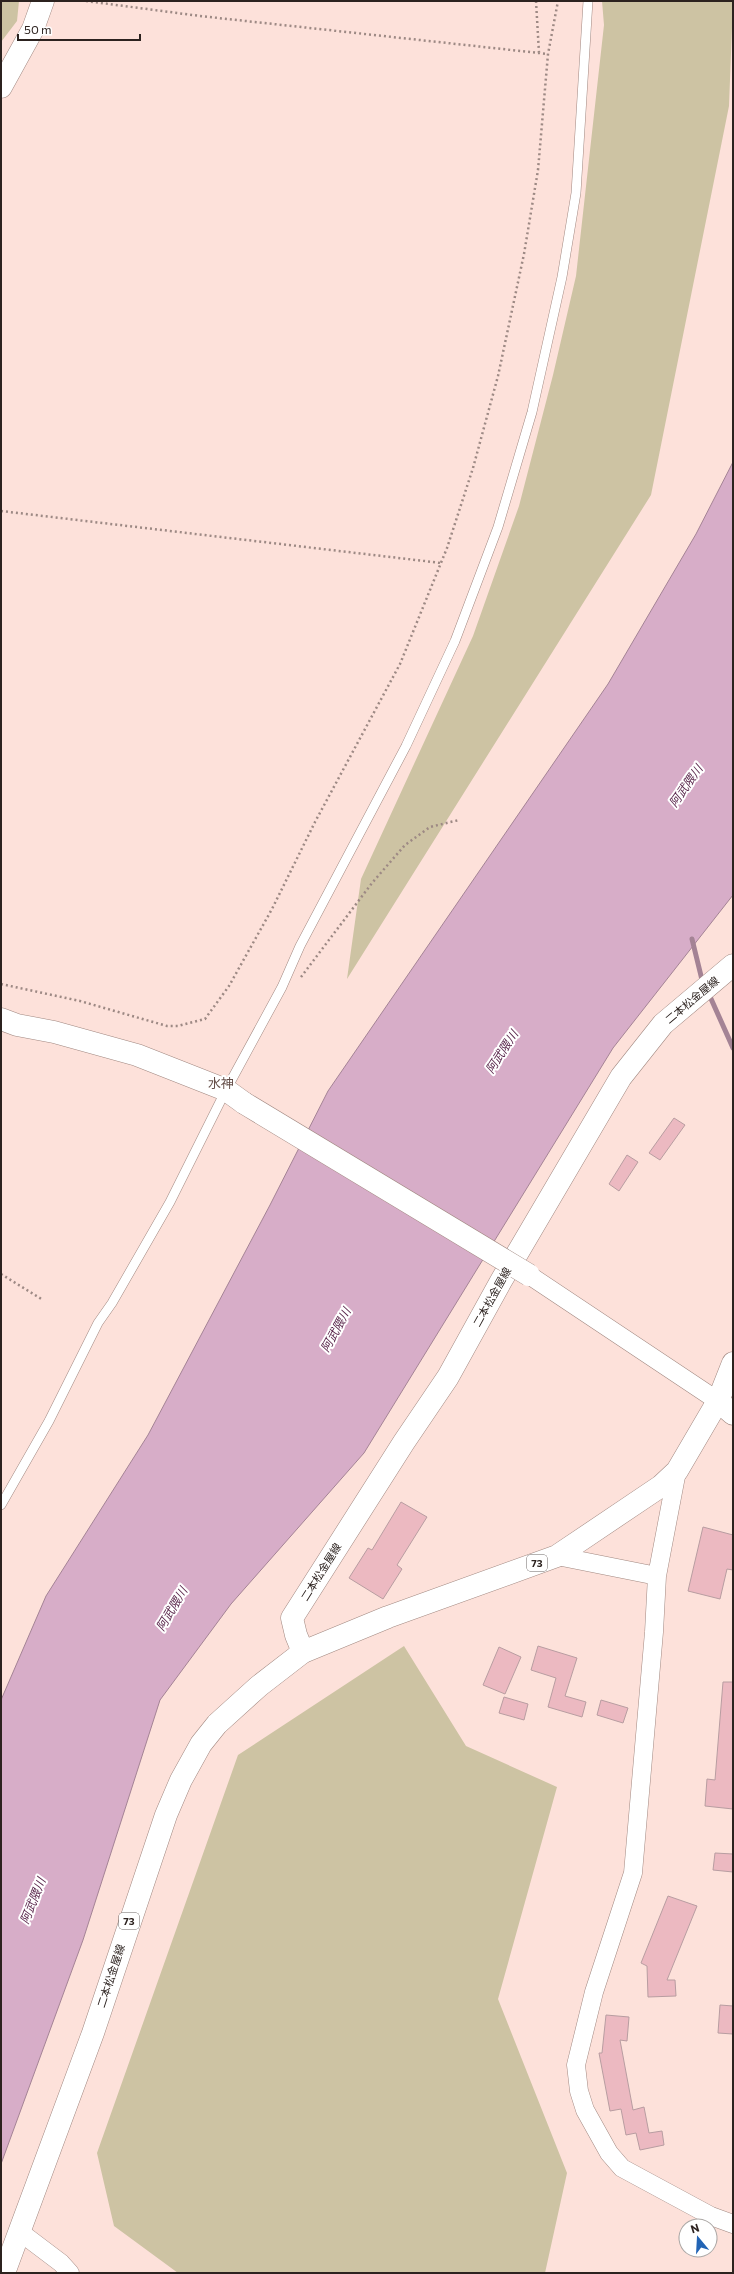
<svg xmlns="http://www.w3.org/2000/svg" width="734" height="2274" font-family="Commissioner,'Noto Sans JP',sans-serif">
	<style>
		.green { fill: #cdc3a3 }
		.water { fill: #d7adc8; stroke: #a48395 }
		.lines { fill: none; stroke-linecap: round; stroke-linejoin: round }
		.stream { stroke: #a48395; stroke-width: 5 }
		.building { fill: #ecb9c1; stroke: #b89da1 }
		.lane-casing { stroke: #a18881; stroke-width: 10 }
		.street-casing { stroke: #a18881; stroke-width: 19 }
		.secondary-casing { stroke: #a18881; stroke-width: 23 }
		.primary-casing { stroke: #a18881; stroke-width: 23 }
		.path { stroke: #9d8984; stroke-width: 2.5; stroke-dasharray: 2 3; stroke-linecap: butt }
		.lane { stroke: #fff; stroke-width: 9 }
		.street { stroke: #fff; stroke-width: 18 }
		.secondary { stroke: #fff; stroke-width: 22 }
		.primary { stroke: #fff; stroke-width: 22 }
		.secondary-bridge-casing { stroke: #a18881; stroke-width: 23; stroke-linecap: butt }
		.secondary-bridge { stroke: #fff; stroke-width: 22 }
		.labels { text-anchor: middle; stroke-width: 4; stroke-linejoin: round; paint-order: stroke }
		.shield { fill: #fff; stroke: #6b6462; stroke-width: 1 }
		.shield-label { font-size: 10px; font-weight: bold; fill: #2c221f }
		.street-label { font-size: 11px; fill: #2c221f; stroke: #fff }
		.water-label { font-size: 12px; font-style: italic; fill: #5a274c; stroke: #fff }
		.quarter-label { font-size: 13px; fill: #654e48; stroke: #fff }
	</style>
	<rect width="100%" height="100%" fill="#fde1da"/>
	<!-- green -->
	<path class="green" d="M1,1H19L17,21L1,42Z
		M602,1H733L729,106L651,495L347,979L361,879L473,636L519,506L553,375L576,276L604,25Z
		M404,1646L466,1746L557,1787L498,1999L567,2173L545,2273H178L114,2226L97,2153L238,1755Z"/>
	<!-- water -->
	<path class="water" d="M733,462V895L613,1048L364,1453L231,1604L160,1700L83,1940L1,2164V1700L46,1596L148,1435L270,1205L328,1091L608,684L696,534Z"/>
	<g class="lines">
		<!-- stream -->
		<path class="stream" d="M692,939L703,984
			M708,992L733,1048"/>
	</g>
	<!-- building -->
	<path class="building" d="M674,1118L685,1125L660,1160L649,1153Z
		M627,1155L638,1162L619,1191L609,1184Z
		M401,1502L427,1517L397,1565L402,1569L383,1599L349,1578L368,1548L372,1550Z
		M703,1527L733,1535V1570L727,1569L720,1599L688,1591Z
		M538,1646L577,1658L565,1696L586,1702L582,1717L548,1707L556,1678L531,1670Z
		M499,1647L521,1657L505,1694L483,1685Z
		M723,1682H733V1809L705,1806L707,1779L715,1780Z
		M504,1697L528,1704L524,1720L499,1713Z
		M601,1700L628,1708L623,1723L597,1715Z
		M715,1853L733,1854V1872L713,1870Z
		M668,1896L697,1906L667,1980H675L676,1996L648,1997L647,1966L641,1963Z
		M720,2005L733,2006V2034L718,2033Z
		M606,2015L629,2017L627,2041L620,2040L633,2110L644,2107L649,2133L662,2131L664,2145L640,2150L636,2133L626,2135L621,2109L610,2111L599,2053H602Z"/>
	<g class="lines">
		<!-- lane casing -->
		<g class="lane-casing">
			<path id="lane" d="M1,1505L49,1421L98,1323L112,1303L170,1202L226,1090L282,987L300,946L406,746L455,641L498,527L532,412L562,277L576,193L588,1"/>
		</g>
		<!-- street casing -->
		<g class="street-casing">
			<path id="street" d="M529,1275L718,1401
				M677,1471L657,1576L654,1632L633,1873L594,1992L576,2065L579,2091L585,2110L609,2153L622,2168L711,2216L733,2224
				M557,1556L657,1576
				M20,2232L61,2263L70,2273"/>
		</g>
		<!-- secondary casing -->
		<g class="secondary-casing">
			<path id="secondary" d="M1,87L33,29L43,1
				M1,1019L17,1025L54,1032L137,1055L226,1090L244,1103
				M718,1401L733,1414
				M303,1652L296,1635L292,1618L404,1442L448,1377L501,1281L621,1077L663,1024L733,965"/>
		</g>
		<!-- primary casing -->
		<g class="primary-casing">
			<path id="primary" d="M4,2273L93,2033L166,1815L181,1780L201,1744L217,1724L259,1686L303,1652L388,1617L557,1556L661,1486L677,1471L718,1401L733,1363"/>
		</g>
		<!-- path -->
		<path class="path" d="M86,1L200,16L548,54
			M536,1L539,53
			M1,511L441,563
			M301,977L372,883L405,845L430,827L459,820
			M1,984L80,1001L167,1026H178L205,1019L229,986L272,909L315,822L400,664L447,548L473,468L498,376L524,254L538,170L548,54L558,1
			M1,1274L43,1300"/>
		<!-- lane -->
		<use href="#lane" class="lane"/>
		<!-- street -->
		<use href="#street" class="street"/>
		<!-- secondary -->
		<use href="#secondary" class="secondary"/>
		<!-- primary -->
		<use href="#primary" class="primary"/>
		<!-- secondary-bridge casing -->
		<g class="secondary-bridge-casing">
			<path id="secondary-bridge" d="M244,1103L529,1275"/>
		</g>
		<!-- secondary-bridge -->
		<use href="#secondary-bridge" class="secondary-bridge"/>
	</g>
	<g class="labels">
		<!-- shield labels -->
		<g class="shield">
			<rect x="527" y="1555" width="20" height="16" rx="3"/>
			<rect x="119" y="1913" width="20" height="16" rx="3"/>
		</g>
		<g class="shield-label">
			<text x="537" y="1567">73</text>
			<text x="129" y="1925">73</text>
		</g>
		<!-- street labels -->
		<g class="street-label">
			<text transform="translate(692 1000) rotate(-40)" y="4">二本松金屋線</text>
			<text transform="translate(492 1297) rotate(-61)" y="4">二本松金屋線</text>
			<text transform="translate(321 1572) rotate(-58)" y="4">二本松金屋線</text>
			<text transform="translate(111 1976) rotate(-72)" y="4">二本松金屋線</text>
		</g>
		<!-- water labels -->
		<g class="water-label">
			<text transform="translate(686 786) rotate(-55)" y="4">阿武隈川</text>
			<text transform="translate(502 1052) rotate(-57)" y="4">阿武隈川</text>
			<text transform="translate(336 1330) rotate(-61)" y="4">阿武隈川</text>
			<text transform="translate(172 1609) rotate(-59)" y="4">阿武隈川</text>
			<text transform="translate(33 1901) rotate(-68)" y="4">阿武隈川</text>
		</g>
		<!-- quarter labels -->
		<g class="quarter-label">
			<text x="221" y="1088">水神</text>
		</g>
	</g>
	<!-- border -->
	<rect width="734" height="2274" fill="none" stroke="#2c221f" stroke-width="4"/>
	<!-- north arrow -->
	<g transform="translate(698 2238) rotate(342)"><circle r="19" fill="#ffffff" stroke="#aba7a5"/>
	<path d="M0-3L7 15L0 10L-7 15Z" fill="#2264b5"/>
	<text y="-6" font-size="11" font-weight="bold" text-anchor="middle" fill="#2c221f">N</text>
	</g>
	<!-- scale -->
	<path d="M18 34v6h122v-6" fill="none" stroke="#2c221f" stroke-width="2"/>
	<text x="24" y="34" font-size="12" fill="#2c221f" stroke="#ffffff" stroke-width="3" paint-order="stroke">50 m</text>
</svg>
